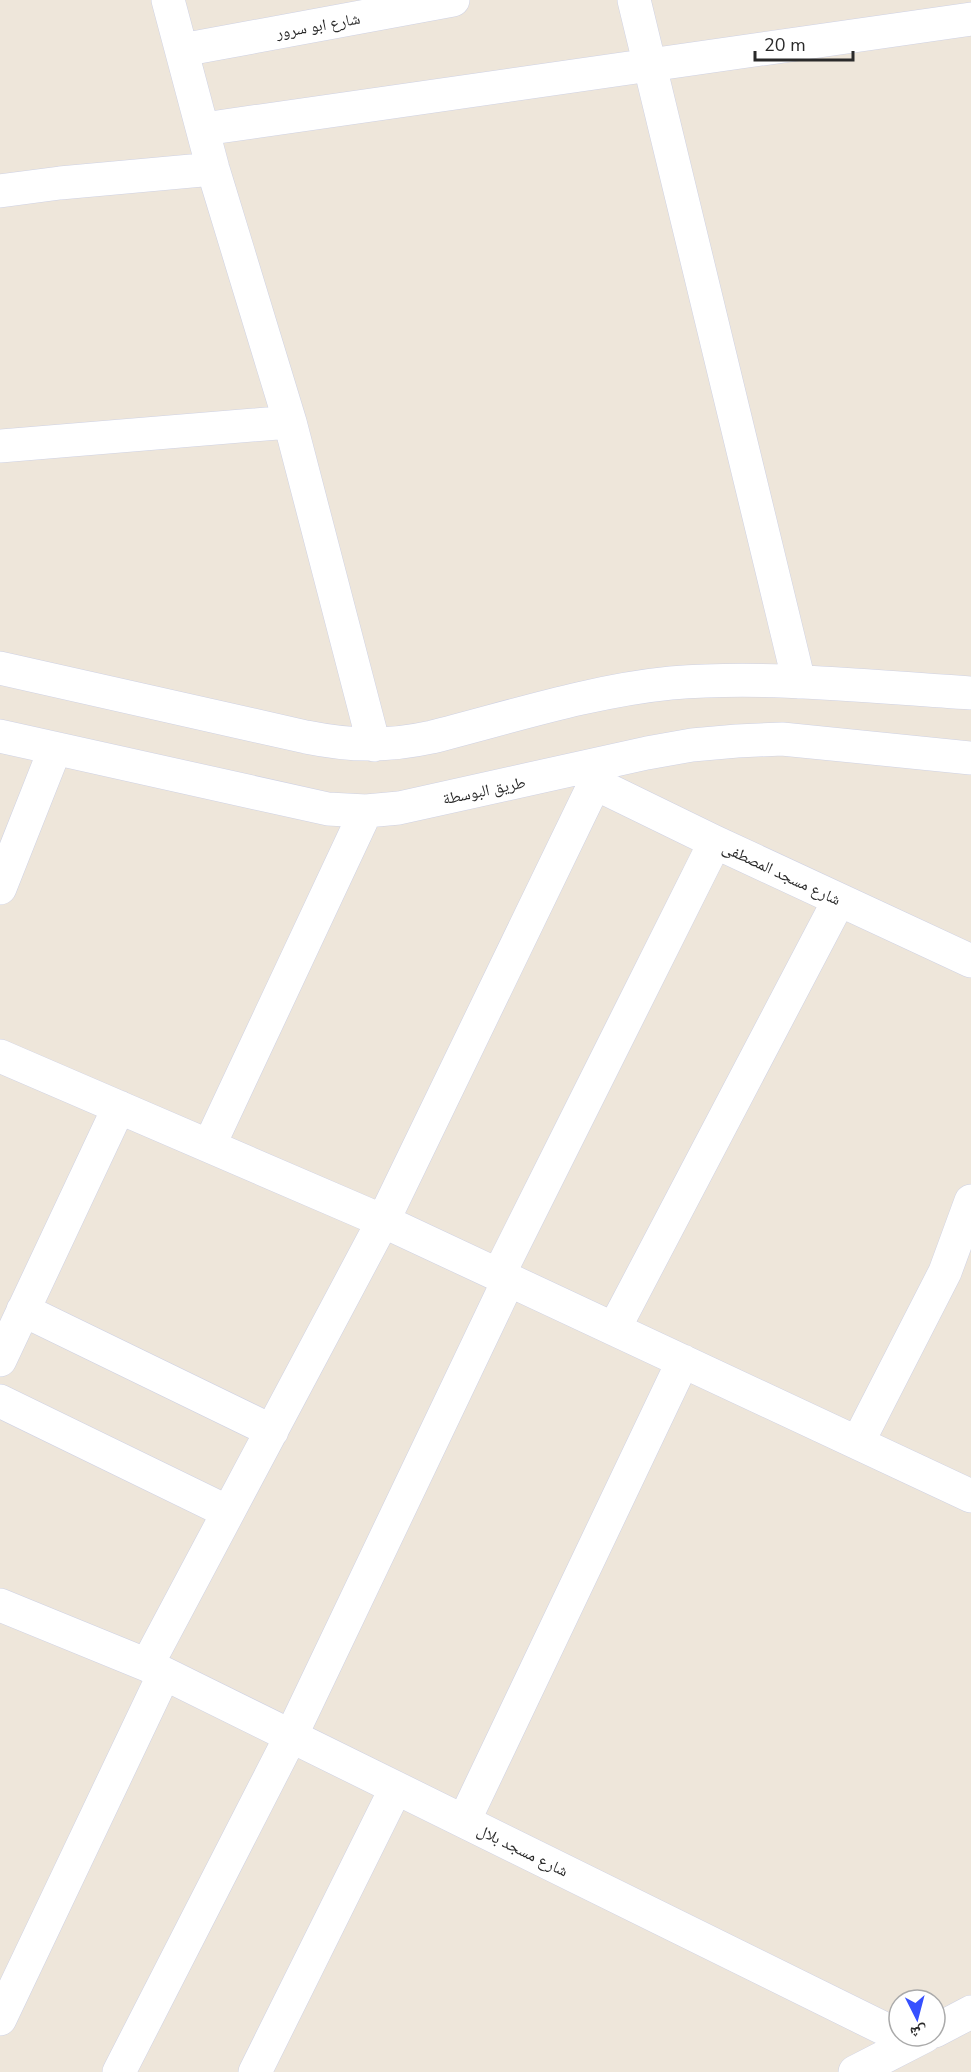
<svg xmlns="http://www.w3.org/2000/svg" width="971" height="2072" font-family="'Nunito Sans','Noto Naskh Arabic',sans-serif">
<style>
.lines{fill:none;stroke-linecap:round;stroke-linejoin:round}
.minor-casing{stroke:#cfd2e4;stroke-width:34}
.minor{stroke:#fff;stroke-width:33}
.labels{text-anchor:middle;stroke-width:4.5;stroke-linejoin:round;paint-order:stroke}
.street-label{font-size:16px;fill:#2a2a2a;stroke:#fff}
</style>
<rect width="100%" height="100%" fill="#eee6da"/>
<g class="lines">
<defs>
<path id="minor" d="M168 0 213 169 290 422 374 745
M634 0 799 682
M182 50 453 0
M204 129 971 19
M0 191 60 183 213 169
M0 446 290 422
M0 668 306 737C351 746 386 747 432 737 511 717 590 691 671 683 771 675 872 687 971 693
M0 736 328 809 366 811 399 808 647 753 692 745 737 741 782 739 971 758
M594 783 715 842 971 961
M0 888 55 749
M0 1056 383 1221 971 1496
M209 1146 366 811
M499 1274 715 842
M23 1310 272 1431
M614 1329 839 900
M0 1360 119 1107
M0 1401 228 1512
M858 1442 945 1272 971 1201
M0 1605 147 1665 899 2036
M147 1665 383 1221 604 764
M464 1821 683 1361
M0 2019 164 1674
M935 2031 971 2012
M119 2072 291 1736 509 1279
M255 2072 396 1788
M855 2072 925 2036"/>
</defs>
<!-- minor casing -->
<use href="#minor" class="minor-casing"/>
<!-- minor -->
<use href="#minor" class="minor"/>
</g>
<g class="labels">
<!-- street labels -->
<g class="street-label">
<text transform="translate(318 25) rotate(-10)" y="6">شارع ابو سرور</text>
<text transform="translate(484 790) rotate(-12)" y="6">طريق البوسطة</text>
<text transform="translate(782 873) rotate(25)" y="6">شارع مسجد المصطفى</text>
<text transform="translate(523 1850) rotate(26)" y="6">شارع مسجد بلال</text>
</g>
</g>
<!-- north arrow -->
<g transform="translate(917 2018) rotate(174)"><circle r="28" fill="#ffffff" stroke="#aaaaaa" stroke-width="1.5"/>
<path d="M0-4.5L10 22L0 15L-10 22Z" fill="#3650ff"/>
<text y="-9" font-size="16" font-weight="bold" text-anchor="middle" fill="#2a2a2a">ش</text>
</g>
<!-- scale -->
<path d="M755 51v9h98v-9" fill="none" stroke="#2a2a2a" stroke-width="3"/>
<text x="764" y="51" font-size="18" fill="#2a2a2a" stroke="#ffffff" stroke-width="4.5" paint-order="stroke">20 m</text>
</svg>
